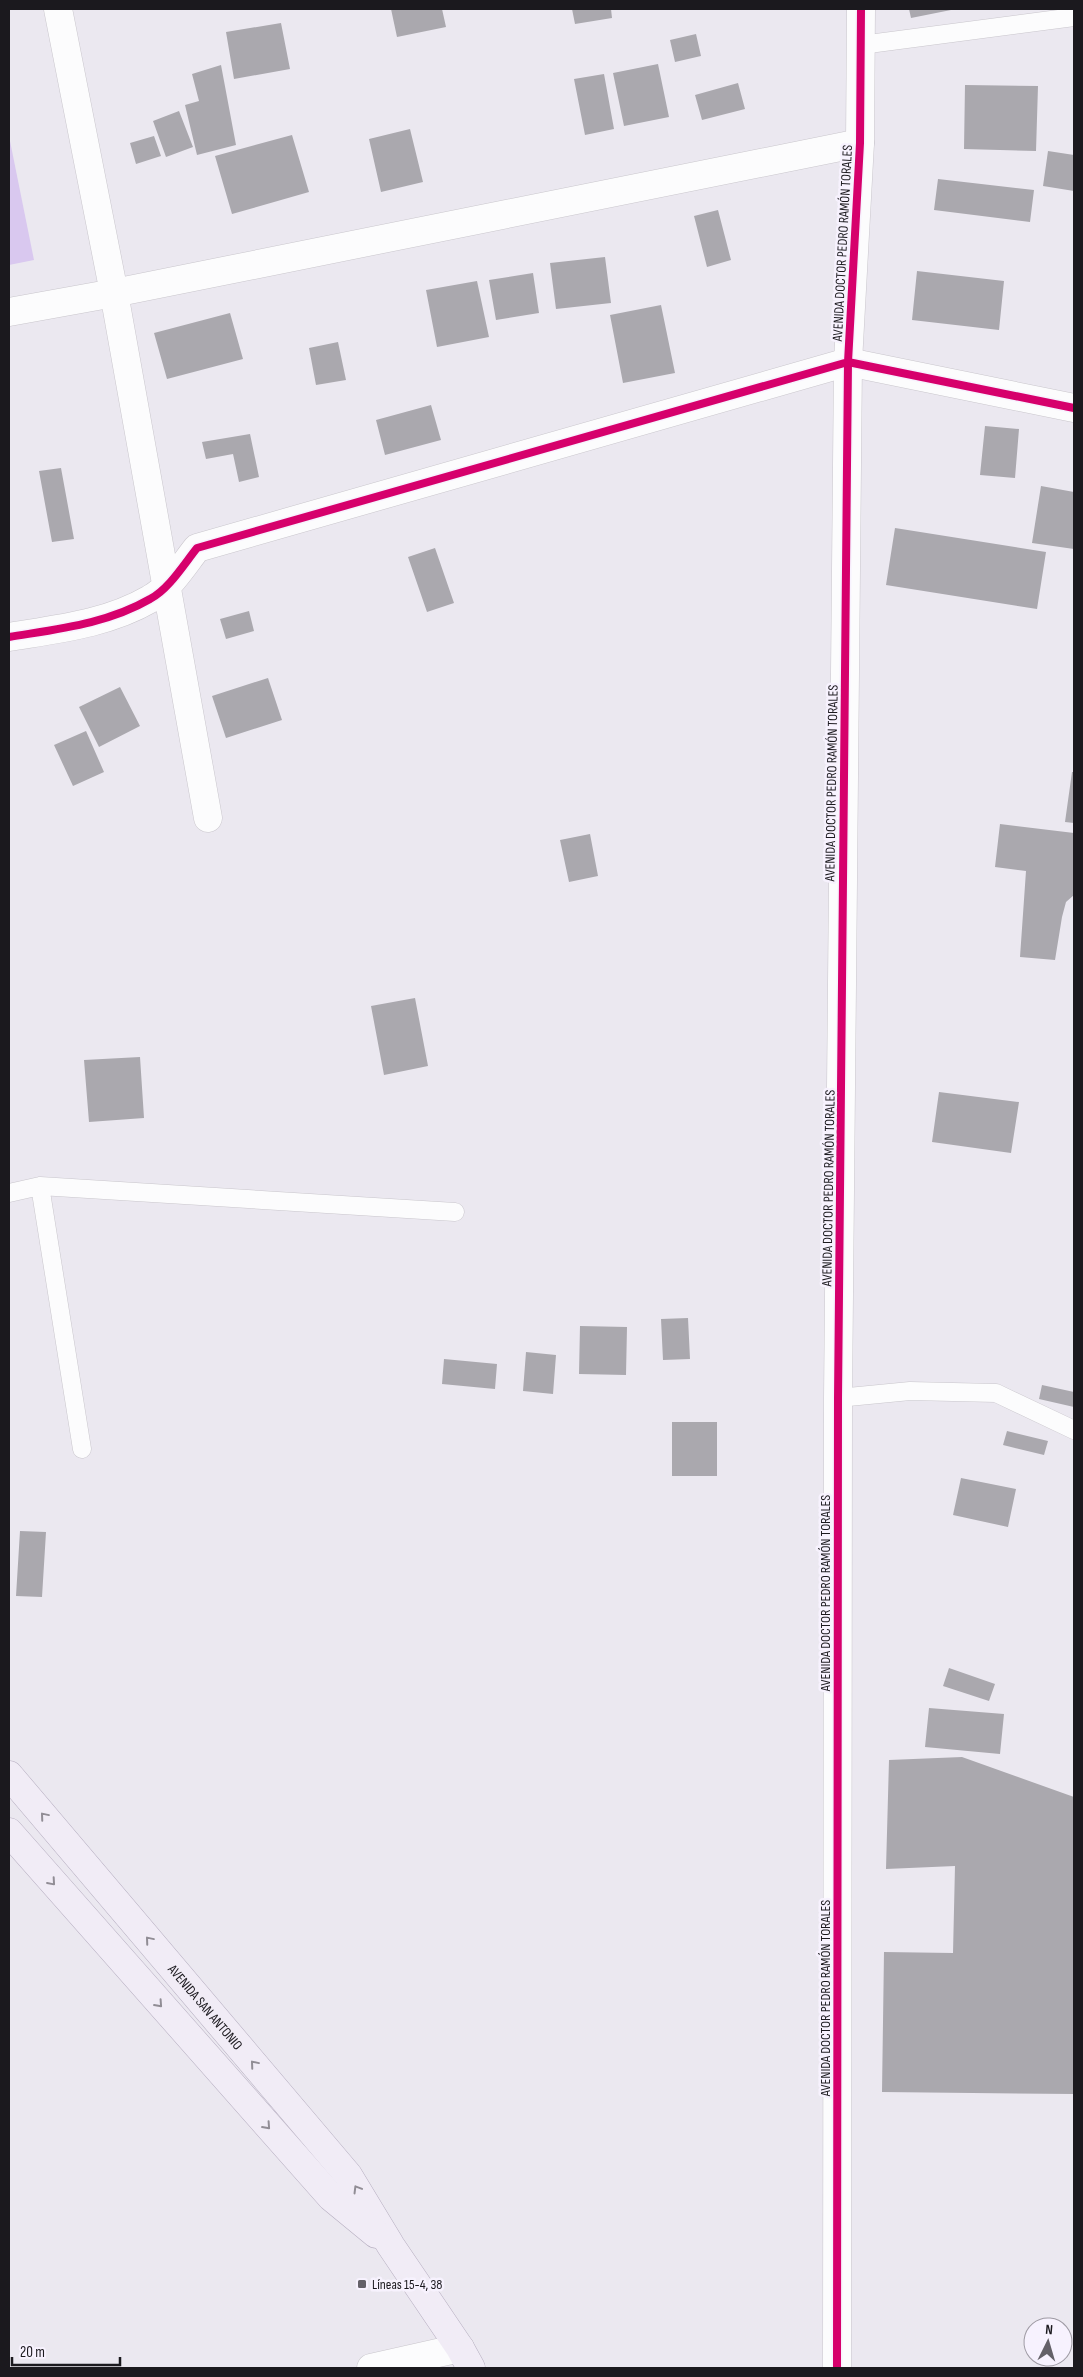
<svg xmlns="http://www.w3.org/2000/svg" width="1083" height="2377" font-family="'Sofia Sans Condensed',sans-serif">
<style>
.green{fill:#d9c8ef}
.building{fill:#aaa8ae}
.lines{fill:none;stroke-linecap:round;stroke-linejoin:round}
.service-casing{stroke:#c9c6cc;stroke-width:19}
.minor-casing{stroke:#c9c6cc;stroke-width:29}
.tertiary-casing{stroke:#c9c6cc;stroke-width:29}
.primary-casing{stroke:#b6aec0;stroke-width:29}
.service{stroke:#fcfcfd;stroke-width:18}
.minor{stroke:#fcfcfd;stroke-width:28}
.tertiary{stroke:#fcfcfd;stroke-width:28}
.primary{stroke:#f1ecf6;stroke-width:28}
.cycleway-casing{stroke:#f7f2fe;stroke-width:11}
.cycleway{stroke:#d6006c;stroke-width:8}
.oneway{stroke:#918d95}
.poi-dot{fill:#646168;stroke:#f7f2fe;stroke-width:2}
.labels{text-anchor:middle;stroke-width:5;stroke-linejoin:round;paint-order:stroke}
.street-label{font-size:14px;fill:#1b191e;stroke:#f7f2fe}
.poi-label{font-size:14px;fill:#1b191e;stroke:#f7f2fe;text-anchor:start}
</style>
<rect width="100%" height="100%" fill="#ebe8f0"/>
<!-- green -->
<path class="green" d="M9 136 34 260 9 265Z"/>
<!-- building -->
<path class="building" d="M391 9H442L446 27 397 37Z
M572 9H611L612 18 575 24Z
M909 9H951V10L911 18Z
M281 23 290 69 234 79 226 32Z
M696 34 701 56 675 62 670 40Z
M658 64 669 117 624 126 613 73Z
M221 65 236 145 197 155 185 105 199 101 192 74Z
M604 74 614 129 585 135 574 79Z
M738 83 745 109 702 120 695 95Z
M965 85 1038 86 1036 151 964 149Z
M179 111 193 147 166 157 153 121Z
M410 129 423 182 381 192 369 139Z
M292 135 309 192 232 214 215 156Z
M154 136 161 156 136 164 130 143Z
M1048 151 1074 155V191L1043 186Z
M938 179 1034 190 1030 222 934 210Z
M718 210 731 260 707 267 694 216Z
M605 257 611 303 556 309 550 263Z
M917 271 1004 281 999 330 912 320Z
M533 273 539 313 496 320 489 280Z
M477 281 489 337 437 347 426 290Z
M661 305 675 373 623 383 610 315Z
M230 313 243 359 167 379 154 333Z
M338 342 346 380 316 385 309 348Z
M431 405 441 440 385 455 376 420Z
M985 426 1019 429 1015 478 980 475Z
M250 434 259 477 239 482 233 454 206 459 202 442Z
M61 468 74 539 52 542 39 471Z
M1041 486 1074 492V549L1032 543Z
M895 528 1046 552 1037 609 886 585Z
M435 548 454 603 427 612 408 557Z
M249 611 254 631 226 639 220 619Z
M268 678 282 720 226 738 212 696Z
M120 687 140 726 99 747 79 707Z
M86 731 104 772 73 786 54 745Z
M1072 772H1074V823L1065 822Z
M1000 824 1074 833V895L1066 902 1062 917 1055 960 1020 957 1026 871 995 867Z
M590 834 598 876 569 882 560 840Z
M415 998 428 1066 384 1075 371 1006Z
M140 1057 144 1118 89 1122 84 1060Z
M939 1092 1019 1102 1011 1153 932 1142Z
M688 1318 690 1359 663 1360 661 1319Z
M580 1326 627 1327 626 1375 579 1374Z
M526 1352 556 1355 553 1394 523 1391Z
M444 1359 497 1364 495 1389 442 1384Z
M1042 1385 1074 1392V1407L1039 1399Z
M672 1422H717V1476H672Z
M1007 1431 1048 1441 1044 1455 1003 1445Z
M961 1478 1016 1489 1008 1527 953 1515Z
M20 1531 46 1532 42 1597 16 1596Z
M949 1668 995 1684 989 1701 943 1686Z
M929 1708 1004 1714 1000 1754 925 1747Z
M962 1757 1074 1797V2094L882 2092 884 1952 953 1953 955 1866 886 1869 889 1760Z"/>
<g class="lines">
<defs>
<path id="service" d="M861 45 1074 17
M40 1186 82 1449
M9 1193 40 1186 455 1212
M838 1398 910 1391 996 1393 1074 1430"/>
<path id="minor" d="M58 9 114 293 208 818
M9 312 114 293 860 143
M9 637C57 629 107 624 150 599 169 589 184 564 197 548L848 362 1074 408"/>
<path id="tertiary" d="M371 2368 460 2348
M837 2368 838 1398 848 362 860 143 861 9"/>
<g id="primary">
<path id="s1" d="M9 1775 348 2175 391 2246 460 2348 471 2368"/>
<path d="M9 1832 331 2197 376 2234"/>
</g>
</defs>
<!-- service casing -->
<use href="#service" class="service-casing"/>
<!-- minor casing -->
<use href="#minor" class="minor-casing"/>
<!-- tertiary casing -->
<use href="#tertiary" class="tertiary-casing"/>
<!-- primary casing -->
<use href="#primary" class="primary-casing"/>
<!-- service -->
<use href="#service" class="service"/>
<!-- minor -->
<use href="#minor" class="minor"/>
<!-- tertiary -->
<use href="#tertiary" class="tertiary"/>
<!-- primary -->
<use href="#primary" class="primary"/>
<defs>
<path id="cycleway" d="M9 637C57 629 107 624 150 599 169 589 184 564 197 548L848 362 1074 408
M837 2368 838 1398 848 362 860 143 861 9"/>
</defs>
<!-- cycleway casing -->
<use href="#cycleway" class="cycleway-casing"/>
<!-- cycleway -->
<use href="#cycleway" class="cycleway"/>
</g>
<!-- one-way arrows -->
<defs><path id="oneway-chevron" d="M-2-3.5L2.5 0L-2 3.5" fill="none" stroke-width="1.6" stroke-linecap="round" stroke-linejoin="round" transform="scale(1.25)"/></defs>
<g class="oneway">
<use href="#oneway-chevron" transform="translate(44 1816) rotate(-130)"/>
<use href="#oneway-chevron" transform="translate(52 1882) rotate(49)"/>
<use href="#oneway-chevron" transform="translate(149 1940) rotate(-130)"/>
<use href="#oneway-chevron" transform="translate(159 2004) rotate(48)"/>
<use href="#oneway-chevron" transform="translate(254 2064) rotate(-130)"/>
<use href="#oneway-chevron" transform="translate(267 2126) rotate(48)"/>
<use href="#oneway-chevron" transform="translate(357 2189) rotate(-121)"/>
</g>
<!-- markers -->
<rect class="poi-dot" x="357" y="2279" width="10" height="10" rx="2.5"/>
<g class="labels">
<!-- street labels -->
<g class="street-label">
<text transform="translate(842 243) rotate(-87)" y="5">AVENIDA DOCTOR PEDRO RAMÓN TORALES</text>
<text transform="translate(831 783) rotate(-89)" y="5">AVENIDA DOCTOR PEDRO RAMÓN TORALES</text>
<text transform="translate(828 1188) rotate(-89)" y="5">AVENIDA DOCTOR PEDRO RAMÓN TORALES</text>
<text transform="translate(825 1593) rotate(-90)" y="5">AVENIDA DOCTOR PEDRO RAMÓN TORALES</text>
<text transform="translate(825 1998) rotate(-90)" y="5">AVENIDA DOCTOR PEDRO RAMÓN TORALES</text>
<text dy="5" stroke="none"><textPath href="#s1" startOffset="304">AVENIDA SAN ANTONIO</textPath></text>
</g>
<!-- poi labels -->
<g class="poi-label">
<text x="372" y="2289">Líneas 15-4, 38</text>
</g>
</g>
<!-- border -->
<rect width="1083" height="2377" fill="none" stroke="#1b191e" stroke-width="20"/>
<!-- north arrow -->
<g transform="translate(1048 2342) rotate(5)"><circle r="24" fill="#f7f2fe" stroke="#9f9ba4"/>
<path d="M0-4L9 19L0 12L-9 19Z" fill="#646168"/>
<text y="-8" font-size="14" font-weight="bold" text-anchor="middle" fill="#1b191e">N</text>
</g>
<!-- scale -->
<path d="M12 2357v8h108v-8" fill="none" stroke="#1b191e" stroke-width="2.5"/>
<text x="20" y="2357" font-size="15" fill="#1b191e" stroke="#f7f2fe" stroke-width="4" paint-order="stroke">20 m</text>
</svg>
